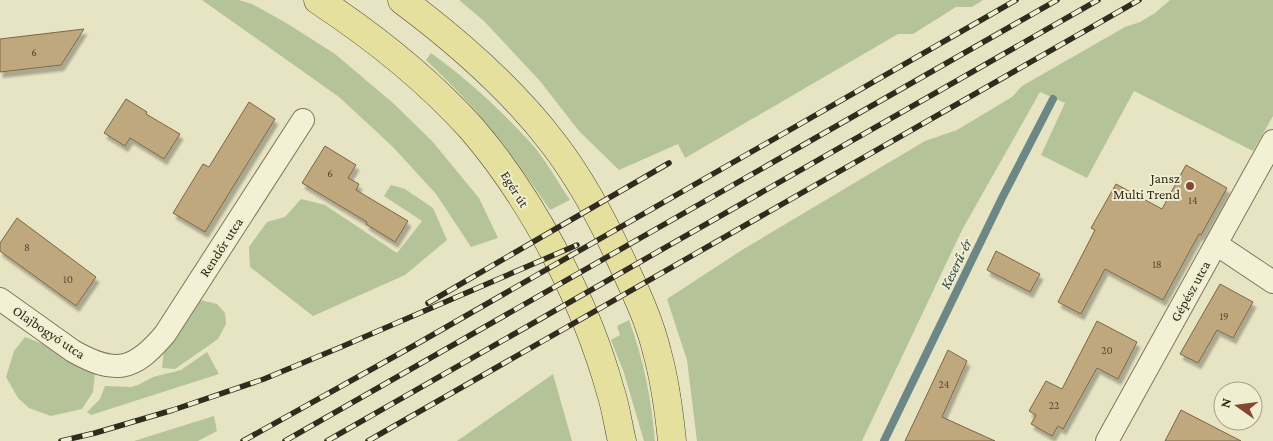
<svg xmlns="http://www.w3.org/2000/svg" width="1273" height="441" font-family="'Crimson Pro',serif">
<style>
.green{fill:#b5c399}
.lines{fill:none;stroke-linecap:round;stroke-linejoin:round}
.stream{stroke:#6d8786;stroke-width:8}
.building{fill:#c0a87e;stroke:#7b6645;filter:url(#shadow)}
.minor-casing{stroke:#7f765c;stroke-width:24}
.primary-casing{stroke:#4d4430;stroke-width:29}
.minor{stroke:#f3f1d5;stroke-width:22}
.primary{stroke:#e6e09f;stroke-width:28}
.rail-casing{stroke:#312b1e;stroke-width:5.5}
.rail{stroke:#f0eed1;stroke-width:4;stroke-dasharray:11;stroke-linecap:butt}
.poi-dot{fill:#864634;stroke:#f0eed1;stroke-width:2}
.labels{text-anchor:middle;stroke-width:4;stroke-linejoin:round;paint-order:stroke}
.number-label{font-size:11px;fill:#554a36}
.poi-label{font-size:14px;fill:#312b1e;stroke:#f0eed1;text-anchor:end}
.street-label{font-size:14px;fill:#312b1e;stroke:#f0eed1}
.water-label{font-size:15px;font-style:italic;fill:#2f4a4f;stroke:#f0eed1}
</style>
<defs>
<filter id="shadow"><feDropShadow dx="3" dy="5.5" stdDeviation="1" flood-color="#0004"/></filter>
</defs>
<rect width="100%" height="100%" fill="#e7e4c3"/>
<!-- green -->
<path class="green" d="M202 0H239L252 4 288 24 335 54 393 103 432 141 479 198 498 238 471 247 436 194 393 147 339 97Z
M459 0H983L972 7H956L913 34H898L685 158 678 144 619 170 579 131 540 81 484 21Z
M1170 0H1273V116L1253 151 1134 91 1087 178 1041 155 1065 103 1040 92 962 230 862 441H697L687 360 667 299 742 250 856 182 925 141 957 130 1012 97 1022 86 1125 27 1140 22 1155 13Z
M431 53C467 79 501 110 531 143 546 160 557 181 570 200L550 210C523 171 495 130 461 95 450 83 438 72 426 60Z
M391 185 405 189 433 208 447 240 405 275 313 316 250 267 249 247 267 222 285 217 301 199 325 205 397 253 422 221 384 196Z
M200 300 217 304 225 313 226 324 218 339 175 369 162 368 164 350Z
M629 320C644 361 651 397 655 441H644L624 373 611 340 620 335 617 326Z
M25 337 43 344 95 373 93 392 82 409 51 416 29 408 18 398 6 377 14 351Z
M207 352 219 374 91 415 87 412 100 399 105 386 131 387 138 385 153 377 181 370Z
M553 374 572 441H457Z
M214 416 217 431 198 441H134Z"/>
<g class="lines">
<!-- stream -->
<path class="stream" d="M884 441 1002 198 1053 99"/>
</g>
<!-- building -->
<path class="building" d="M84 29 61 65 0 72V39Z
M126 99 147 112 146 114 180 134 164 159 130 138 125 146 104 133Z
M249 102 275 119 205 232 173 213 203 164 209 167Z
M325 146 356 165 348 178 359 184 356 190 408 221 395 242 366 224 367 222 302 183Z
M1186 165 1227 188 1201 235 1199 234 1163 300 1105 269 1081 314 1058 302 1095 230 1091 228 1116 184 1162 209Z
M17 218 96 277 76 306 0 251V243Z
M996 251 1040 274 1030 292 987 270Z
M1220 284 1253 302 1233 338 1217 330 1198 363 1180 354Z
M1097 321 1137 342 1118 379 1097 368 1063 429 1058 426 1052 436 1031 424 1036 415 1029 411 1046 381 1062 389Z
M948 350 967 361 942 417 995 441H905Z
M1181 410 1241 441H1165Z"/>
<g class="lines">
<defs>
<path id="minor" d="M1216 244 1273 282
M0 299 73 351C115 375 134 371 165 334L303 120
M1107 441 1273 141"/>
<path id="primary" d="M318 0C374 37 427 79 472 129 533 200 586 302 611 393 616 408 618 425 622 441
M402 0C457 41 511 88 553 143 583 182 606 226 626 271 638 297 650 323 657 352 665 381 669 411 672 441"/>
</defs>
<!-- minor casing -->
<use href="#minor" class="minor-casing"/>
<!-- primary casing -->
<use href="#primary" class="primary-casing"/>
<!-- minor -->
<use href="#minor" class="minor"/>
<!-- primary -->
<use href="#primary" class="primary"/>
<defs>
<path id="rail" d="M428 303 669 163
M61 441 95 433 173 410 264 379 341 347 577 245
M243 441 415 345 1016 0
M285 441 1057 0
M327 441 1098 0
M368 441 1139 0"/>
</defs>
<!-- rail casing -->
<use href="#rail" class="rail-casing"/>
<!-- rail -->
<use href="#rail" class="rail"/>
</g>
<!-- markers -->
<circle class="poi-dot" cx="1190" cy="186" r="5"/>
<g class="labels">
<!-- number labels -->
<g class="number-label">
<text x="34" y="56">6</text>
<text x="330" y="177">6</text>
<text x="1193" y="204">14</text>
<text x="27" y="251">8</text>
<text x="1157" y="268">18</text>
<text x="68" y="283">10</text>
<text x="1224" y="320">19</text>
<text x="1107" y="354">20</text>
<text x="944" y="388">24</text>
<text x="1054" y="409">22</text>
</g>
<!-- poi labels -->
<g class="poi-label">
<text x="1180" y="183">Jansz<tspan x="1180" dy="16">Multi Trend</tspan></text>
</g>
<!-- street labels -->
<g class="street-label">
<text transform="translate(515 189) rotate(58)" y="5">Egér út</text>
<text transform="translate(221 247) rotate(-57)" y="5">Rendőr utca</text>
<text transform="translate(1190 291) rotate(-61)" y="5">Gépész utca</text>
<text transform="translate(49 332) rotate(34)" y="5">Olajbogyó utca</text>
</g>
<!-- water labels -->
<g class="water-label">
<text transform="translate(956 264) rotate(-64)" y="5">Keserű-ér</text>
</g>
</g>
<!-- north arrow -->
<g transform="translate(1238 406) rotate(284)"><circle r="24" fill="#f0eed1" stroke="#a4a089"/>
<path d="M0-4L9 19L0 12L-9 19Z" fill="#864634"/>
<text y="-8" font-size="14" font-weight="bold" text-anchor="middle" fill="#312b1e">N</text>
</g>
</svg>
